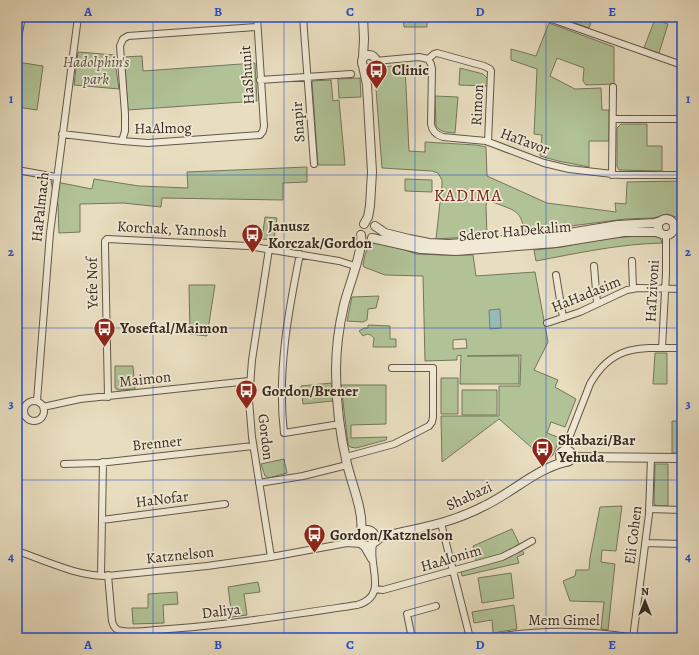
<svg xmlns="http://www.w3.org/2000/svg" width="699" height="655" font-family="Alegreya,serif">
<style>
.green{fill:#b0c296;stroke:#74765c;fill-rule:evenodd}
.water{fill:#97bbb5;stroke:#71817a}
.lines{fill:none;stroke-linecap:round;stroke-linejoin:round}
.minor-casing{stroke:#635748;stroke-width:8}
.tertiary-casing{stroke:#635748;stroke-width:10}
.minor{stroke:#f0e9d5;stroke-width:6}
.tertiary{stroke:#f0e9d5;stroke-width:8}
.grid{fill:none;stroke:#1d4ed8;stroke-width:1;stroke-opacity:0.55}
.labels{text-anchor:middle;stroke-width:3.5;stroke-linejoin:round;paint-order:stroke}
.park-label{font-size:15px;font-style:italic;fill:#55503e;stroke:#f0e9d5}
.poi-label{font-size:15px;font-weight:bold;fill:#372a21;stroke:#f0e9d5;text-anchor:start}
.street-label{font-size:15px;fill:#372a21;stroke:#f0e9d5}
.quarter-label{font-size:17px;letter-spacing:1px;fill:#7a1f14;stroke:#f0e9d5}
.neatline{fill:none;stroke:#1d4ed8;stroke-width:1.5}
.grid-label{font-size:13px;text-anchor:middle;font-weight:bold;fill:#1d4ed8}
</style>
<rect width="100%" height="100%" fill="#e8ddbf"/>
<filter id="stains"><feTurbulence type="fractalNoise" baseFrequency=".005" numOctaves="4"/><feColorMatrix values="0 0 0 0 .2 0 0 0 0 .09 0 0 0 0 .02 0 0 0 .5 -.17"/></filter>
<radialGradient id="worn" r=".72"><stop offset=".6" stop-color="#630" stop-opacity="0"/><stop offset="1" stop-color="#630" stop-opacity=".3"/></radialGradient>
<!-- green -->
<path class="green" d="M403 17H427V27H404Z
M558 17H593L589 28Z
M649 17H661L660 21 668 24 659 53 644 48 655 19Z
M549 23 614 47V84L586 85 583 81 584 68 557 58 550 76 575 89 601 88 602 110H609V141H589V167L558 161 540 156 542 135 534 134 537 69 511 60V49L536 56Z
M78 52 114 55 119 89 74 85Z
M142 56 143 71 255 63 257 101 128 110 124 57Z
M17 62 43 66 37 110 17 107Z
M405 66 409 151 425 152V142L476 145 486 147 487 176 547 203 616 212 615 203 626 204 627 182 682 181V219L667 214 654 218 625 219 524 232C522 207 509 210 491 201L487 194 486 207 487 236 436 239 442 185V180L438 173 432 171 382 168 375 76C379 63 394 67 405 66Z
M460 68 483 74 488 79V86L459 85Z
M360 78 361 97 339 98 338 79Z
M331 80 333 101 339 100 345 165H318L312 81Z
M435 96 458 97 455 133C448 132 441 133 436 126Z
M621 124H647V146H662V171L619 170 617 166V128Z
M307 167V182L283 183V200L162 198 161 207 123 203 80 204V232L59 233 58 204 54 196 51 181 92 189 94 179 139 186 188 188 187 172Z
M405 179 432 180V192L405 191Z
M265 217 277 218 274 240 262 239Z
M654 235 660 237 662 243C620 244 578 253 536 261L534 250 562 247 598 239Z
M377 241 417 254 441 255H473L476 276 535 272 548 342 534 370 558 380 555 387 576 399 565 427 551 422 547 433 560 438 553 455 544 462 531 447 499 419 442 462 441 416H499V386H520L521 355 467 356H519V384H460L461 355 457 356V360L425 361 423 276 385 275 364 267 363 265C365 255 366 244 377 241ZM466 339 467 348 453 349V340Z
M189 285H215L207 336 190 334Z
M379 296 376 308 368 309 367 320 363 322 347 321 352 297Z
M368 325 390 326V339H396V347H373L374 338C370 334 368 333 363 336L359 331 364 328H368Z
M655 353H667V384H653Z
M115 366H133L135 389 118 390 115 388Z
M441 378H458V414H441Z
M332 383 333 401 303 404 301 386Z
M341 385H386V424L351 425V438L387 437 386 440 356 448 350 447 348 444Z
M462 390H497V415H462Z
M672 421H682L681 453H672Z
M284 459 287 473 269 478 265 476 261 464Z
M655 464H668V506H657L654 504Z
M622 506 616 551 602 550 601 562 615 564 608 630 601 629 604 602 570 601 563 581 575 576 576 570H589L590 558 600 507Z
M512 529 524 554 517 557 519 563 462 576 461 571 477 565 473 546Z
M511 573 514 598 482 603 478 578Z
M258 582 260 592 244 594 247 615 232 617 228 587Z
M177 592 178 604 163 605 164 623 133 624 132 608H148V594Z
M514 605 517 629 493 633 492 620 474 623 472 612Z"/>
<!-- water -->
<path class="water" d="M500 309 501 328 490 329 489 310Z"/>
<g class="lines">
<defs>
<path id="minor" d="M303 17 314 164
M546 17 682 65
M17 43 22 17
M428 59 431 64 432 69 431 124C432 131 436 135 443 137L486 141 544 163 569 169 621 175H682
M428 59 434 54 437 53 484 66 490 69 491 71 488 142
M375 61 419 57 428 59
M260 80 351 74
M613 119H682
M62 134 122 141 148 143 260 135 263 131 264 126 257 17
M122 141 125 131V114L120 46 123 39 128 36 257 27
M17 170 56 177
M612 175 613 87
M269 249 252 360 249 400 252 437 271 557
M300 254C288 313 277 373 284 433L340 424
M632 261 633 289
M594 266 597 303
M556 275 563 318
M547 323 580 312 627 290 638 288 682 289
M662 348 666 273V235
M108 397 105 245V241L107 239 248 246 339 261 355 266
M24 411a10 10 0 1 1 20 0a10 10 0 1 1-20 0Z
M37 401 50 233 78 17
M43 407 80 399 249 381
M566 450 567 443 590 384C613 343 641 348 682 348
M346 457 394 444 429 426 432 422 433 417V368H392
M64 464 99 463 253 446
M259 483 303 476 347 465
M649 509 682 510
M102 520 225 504
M441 523 470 638
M349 543 359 535
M645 543 682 544
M363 545 371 559
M17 551C47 561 76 576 107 576L207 566 271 557 347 543 361 544
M108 575 112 621C113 625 114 628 118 630 127 633 146 631 155 630 222 626 290 615 357 605 389 596 368 567 373 544
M101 576 103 462
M375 589 383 590 502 557 516 550 532 541
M412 638 407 614 436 606
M492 638C540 629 587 630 635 638
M633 638 649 514 651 458"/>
<path id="tertiary" d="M363 17 364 39 363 57
M362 62a7 7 0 1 1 14 0a7 7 0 1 1-14 0Z
M363 66 367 85 372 172 370 206 368 217 364 224
M658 227a8 8 0 1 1 16 0a8 8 0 1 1-16 0Z
M375 226 385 233 409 239 429 243 449 244 545 237 618 225 654 223 661 221
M372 238 421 249 456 251 556 243 624 232H656L662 234
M560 456a6 6 0 1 1 12 0a6 6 0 1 1-12 0Z
M572 457 682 458
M359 538a8 8 0 1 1 16 0a8 8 0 1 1-16 0Z
M361 532C364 512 352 485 347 464 340 434 336 402 336 371 336 349 339 326 344 305 348 288 364 249 361 235
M375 542 381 537C418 528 450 524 484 506 510 494 538 468 565 462"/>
</defs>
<!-- minor casing -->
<use href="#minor" class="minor-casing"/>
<!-- tertiary casing -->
<use href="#tertiary" class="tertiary-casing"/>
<!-- minor -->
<use href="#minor" class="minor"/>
<!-- tertiary -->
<use href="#tertiary" class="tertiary"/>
</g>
<!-- grid -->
<path class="grid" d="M153 17V638M284 17V638M415 17V638M546 17V638M17 175H682M17 328H682M17 480H682"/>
<!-- icons -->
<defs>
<symbol id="bus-pin" viewBox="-11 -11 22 30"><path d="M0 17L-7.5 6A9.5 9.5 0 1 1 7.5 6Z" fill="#8f2418" stroke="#f0e9d5"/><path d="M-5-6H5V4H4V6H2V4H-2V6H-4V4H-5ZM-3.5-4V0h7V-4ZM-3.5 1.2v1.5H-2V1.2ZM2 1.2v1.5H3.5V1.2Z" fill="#fff"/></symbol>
</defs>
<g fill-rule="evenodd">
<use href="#bus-pin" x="364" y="58" width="25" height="34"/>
<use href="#bus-pin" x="240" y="222" width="25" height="34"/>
<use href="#bus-pin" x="92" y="316" width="25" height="34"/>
<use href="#bus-pin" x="234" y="378" width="25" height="34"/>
<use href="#bus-pin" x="530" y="436" width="25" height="34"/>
<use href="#bus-pin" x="302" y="522" width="25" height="34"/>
</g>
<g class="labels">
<!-- park labels -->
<g class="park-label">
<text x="96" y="67">Hadolphin's<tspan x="96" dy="17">park</tspan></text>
</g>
<!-- poi labels -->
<g class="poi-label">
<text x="392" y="75">Clinic</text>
<text x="268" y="231">Janusz<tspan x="268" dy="17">Korczak/Gordon</tspan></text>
<text x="120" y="333">Yoseftal/Maimon</text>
<text x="262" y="396">Gordon/Brener</text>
<text x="558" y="445">Shabazi/Bar<tspan x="558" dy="17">Yehuda</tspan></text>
<text x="330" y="540">Gordon/Katznelson</text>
</g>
<!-- street labels -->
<g class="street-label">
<text transform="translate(247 75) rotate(-94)" y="5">HaShunit</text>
<text transform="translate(477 105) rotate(-87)" y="5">Rimon</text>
<text transform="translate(298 122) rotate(-94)" y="5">Snapir</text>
<text transform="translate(163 128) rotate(-1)" y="5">HaAlmog</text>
<text transform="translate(525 141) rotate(20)" y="5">HaTavor</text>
<text transform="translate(40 207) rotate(-84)" y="5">HaPalmach</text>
<text transform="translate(172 229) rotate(3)" y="5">Korchak, Yannosh</text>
<text transform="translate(515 231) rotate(-5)" y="5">Sderot HaDekalim</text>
<text transform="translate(92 283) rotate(-91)" y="5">Yefe Nof</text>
<text transform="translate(652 291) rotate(-87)" y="5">HaTzivoni</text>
<text transform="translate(586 294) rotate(-22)" y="5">HaHadasim</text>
<text transform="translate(145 379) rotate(-6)" y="5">Maimon</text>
<text transform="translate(266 437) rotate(83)" y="5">Gordon</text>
<text transform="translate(157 443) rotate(-6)" y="5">Brenner</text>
<text transform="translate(469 496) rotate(-25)" y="5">Shabazi</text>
<text transform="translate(162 499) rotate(-7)" y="5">HaNofar</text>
<text transform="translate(633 535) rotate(-83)" y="5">Eli Cohen</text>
<text transform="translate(180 555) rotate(-6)" y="5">Katznelson</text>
<text transform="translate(451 558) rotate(-16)" y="5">HaAlonim</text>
<text transform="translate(221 611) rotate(-7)" y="5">Daliya</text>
<text x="564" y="625">Mem Gimel</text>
</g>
<!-- quarter labels -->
<g class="quarter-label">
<text x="468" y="201">KADIMA</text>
</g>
</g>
<!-- margin -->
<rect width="699" height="655" fill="none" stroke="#e8ddbf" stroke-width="44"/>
<!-- north arrow -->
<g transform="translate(645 601)" stroke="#f0e9d5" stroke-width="3" paint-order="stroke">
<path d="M0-3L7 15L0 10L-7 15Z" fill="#372a21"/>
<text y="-6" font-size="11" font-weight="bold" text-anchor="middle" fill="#372a21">N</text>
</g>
<rect x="22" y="22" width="655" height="611" class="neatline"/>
<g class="grid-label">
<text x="88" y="16">A</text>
<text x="218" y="16">B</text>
<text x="350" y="16">C</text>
<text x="480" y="16">D</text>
<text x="612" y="16">E</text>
<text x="11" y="103">1</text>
<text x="688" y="103">1</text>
<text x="11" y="256">2</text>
<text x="688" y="256">2</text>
<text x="11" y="408">3</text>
<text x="688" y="408">3</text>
<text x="11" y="561">4</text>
<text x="688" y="561">4</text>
<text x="88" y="649">A</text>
<text x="218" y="649">B</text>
<text x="350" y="649">C</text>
<text x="480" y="649">D</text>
<text x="612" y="649">E</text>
</g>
<rect width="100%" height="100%" filter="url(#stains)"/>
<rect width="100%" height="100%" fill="url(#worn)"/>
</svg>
